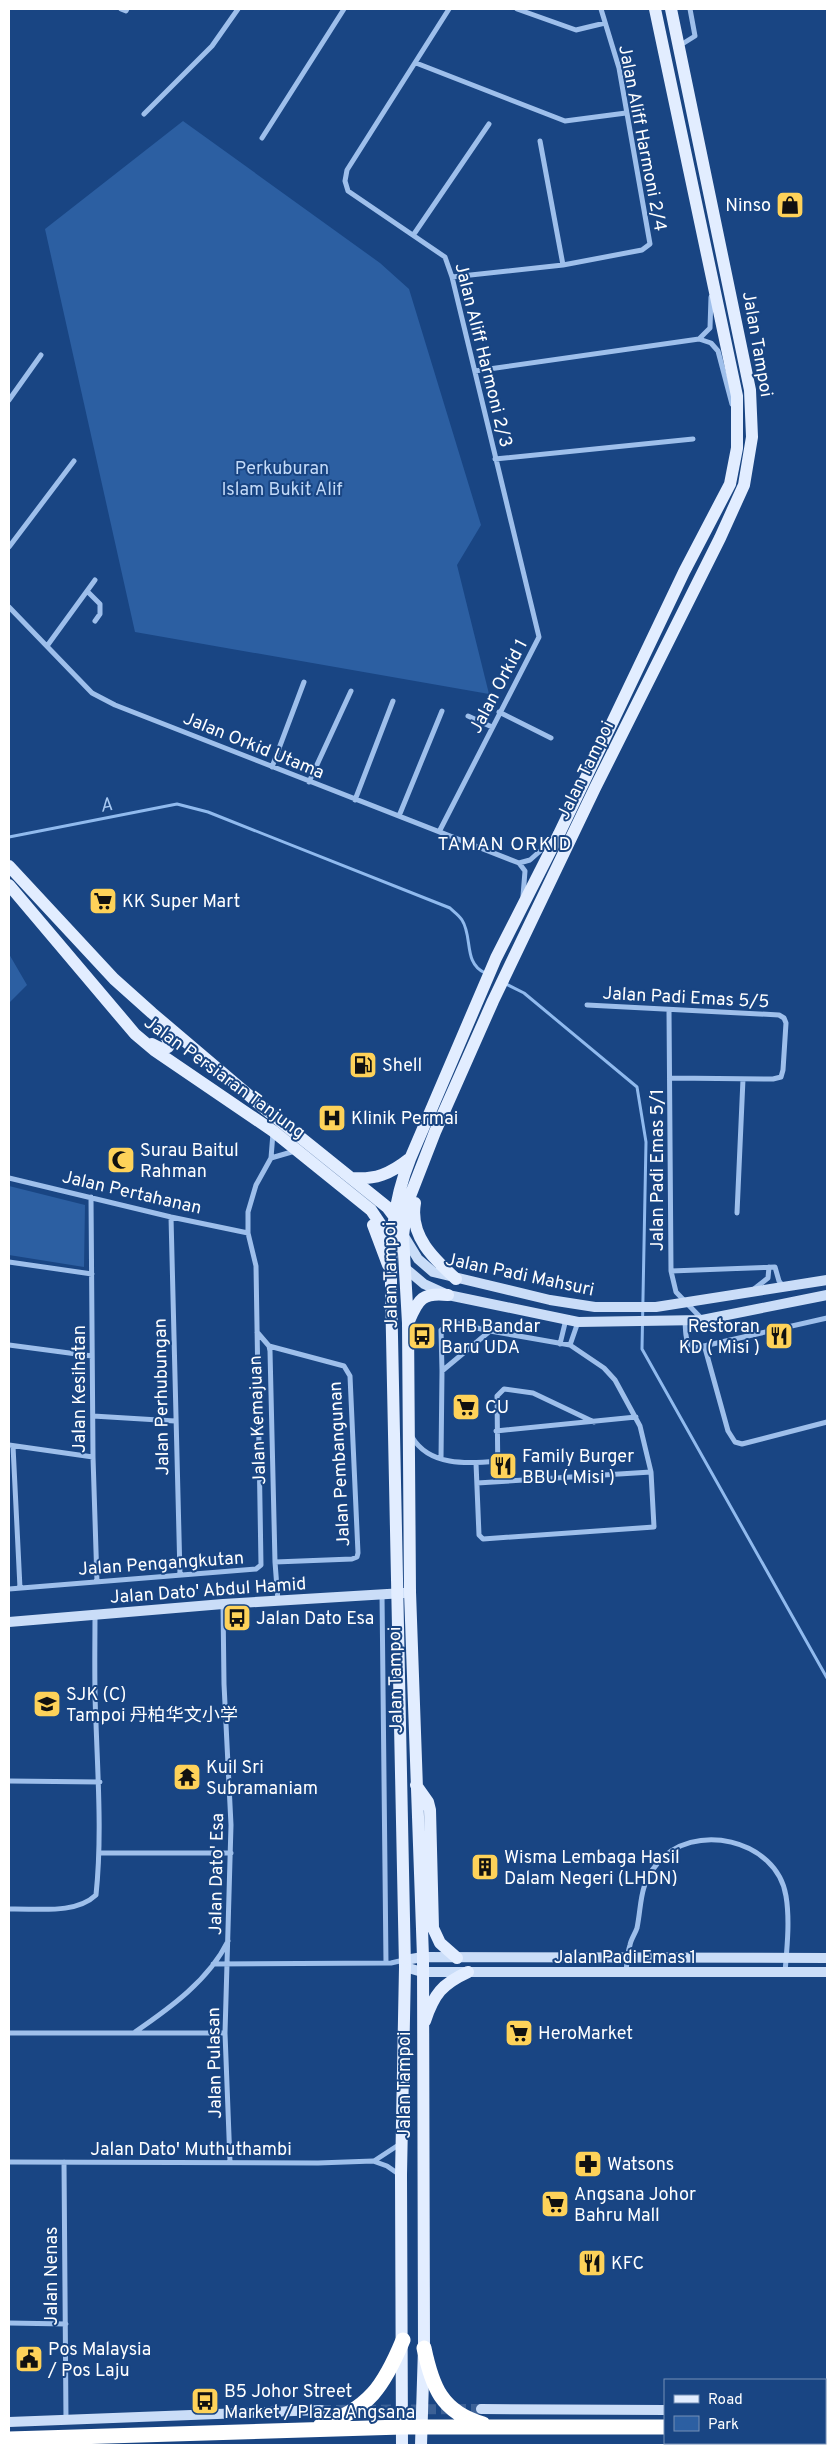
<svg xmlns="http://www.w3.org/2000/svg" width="836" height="2454" font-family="Overpass,'Noto Sans SC',sans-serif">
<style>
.green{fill:#2c5fa2}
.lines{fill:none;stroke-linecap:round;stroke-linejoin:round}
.stream{stroke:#90baee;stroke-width:3}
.secondary-tunnel{stroke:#3c6196;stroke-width:10;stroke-dasharray:10 5;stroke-linecap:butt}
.street{stroke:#9ebfeb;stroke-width:5}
.secondary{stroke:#caddf8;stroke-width:10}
.primary{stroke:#e2edff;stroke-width:12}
.highway{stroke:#fff;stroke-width:15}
.labels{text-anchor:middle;stroke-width:4;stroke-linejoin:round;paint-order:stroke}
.street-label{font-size:18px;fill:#fff;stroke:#194583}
.poi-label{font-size:18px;fill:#fff;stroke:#194583;text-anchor:start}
.park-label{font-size:18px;fill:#c3daf8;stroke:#194583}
.water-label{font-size:19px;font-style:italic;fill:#a9caf3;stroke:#194583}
.neighbourhood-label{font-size:19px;letter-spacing:1px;fill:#fff;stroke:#194583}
</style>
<rect width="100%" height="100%" fill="#194583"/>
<!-- green -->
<path class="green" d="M183 121 380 263 409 289 481 525 457 565 489 694 135 632 45 229Z
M9 954 27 985 9 1003Z
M9 1186 85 1205 84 1267 9 1255Z"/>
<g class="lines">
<!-- stream -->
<path class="stream" d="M9 837 177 804 208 812 450 908C454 912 459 915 462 920 473 937 463 963 485 973
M504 983 524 993 637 1087 646 1142 642 1349 827 1678"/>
<!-- secondary-tunnel -->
<path class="secondary-tunnel" d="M321 2410 481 2409"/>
<!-- street -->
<path class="street" d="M121 9 126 11 127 9
M517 9 576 30 605 23
M679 46 695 36 690 9
M416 63 565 121 626 113
M144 114 212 46 238 9
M262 138 344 9
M540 141 563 265
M414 234 489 124
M452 277 563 265 642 250 650 244 619 68 601 9
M699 339 710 328 711 297
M475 371 699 339 711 343 718 351 732 404
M9 400 41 355
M495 459 693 439
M9 547 74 461
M87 591 100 604V614L95 621
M9 607 92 693 115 705 519 863 525 871 523 896
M47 646 95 580
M499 712 551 738
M468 716 492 727
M272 767 304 682
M309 782 351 691
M355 800 393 701
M399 816 442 711
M440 830 539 637 452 277 445 257 348 191 345 181 347 170 449 9
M519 863 530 860 549 843
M587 1005 779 1015 784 1018 786 1023 783 1070 781 1077 773 1079 671 1078
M669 1010 671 1271 676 1292 701 1318
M271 1158 295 1151
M9 1178 171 1217 248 1233
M91 1197 93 1457 97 1582
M737 1213 743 1079
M171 1217 180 1575
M9 1262 92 1274
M671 1271 775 1267 779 1281 784 1287
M754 1289 768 1278 769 1267
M685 1321C686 1332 684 1343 695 1348L827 1318
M257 1332 269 1346 270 1351 275 1562 278 1601
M560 1344 566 1319
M9 1345 92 1356
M570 1345 578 1322
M269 1346 344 1366 350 1376 358 1553 357 1557 352 1559 275 1562
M705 1348 728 1431 735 1442 742 1444 827 1422
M442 1371 441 1330 450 1322 490 1331
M93 1416 175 1421
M496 1431 636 1417
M412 1437C429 1466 467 1464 497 1461
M9 1445 93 1457
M13 1446 20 1588
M441 1459 442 1371 490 1331 570 1345 604 1368 615 1380 640 1426 651 1472 654 1527 483 1539 479 1535 476 1463
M498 1482 497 1396 504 1389 533 1393 594 1422
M477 1483 651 1472
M9 1589 256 1569 261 1565 256 1266 248 1233V1212L256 1185 271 1158 273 1133
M382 1594 386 1963
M223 1604 224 1684 231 1825 225 2033 230 2162
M9 1781 100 1782
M100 1853H231
M9 1909C36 1908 75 1915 96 1895 102 1837 98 1781 96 1723 94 1687 95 1651 95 1615
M213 1964 391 1963 404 1960
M626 1972C627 1963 627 1954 630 1945 631 1939 635 1934 637 1928 642 1903 639 1885 657 1864 692 1820 777 1839 786 1896 790 1920 787 1948 785 1972
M135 2032C170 2008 209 1980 228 1941
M9 2033H225
M374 2161 400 2144
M9 2162 318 2163 373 2161 387 2166 400 2175
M64 2162 66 2420
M9 2323 66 2324"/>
<!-- secondary -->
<path class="secondary" d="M404 1236 418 1259 433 1272 550 1300 595 1307H656L827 1280
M405 1268 424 1284 448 1295 578 1322 702 1320 827 1295
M9 1622 223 1604 404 1593
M405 1960 423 1957 827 1958
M405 1967 422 1972H827
M481 2409 665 2410
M825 2418 827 2419
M9 2422 321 2410"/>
<!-- primary -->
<path class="primary" d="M9 866 114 979 152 1013 259 1104 387 1207 396 1219
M9 885 135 1034 154 1050 273 1131 371 1210 393 1243
M152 1044 162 1049 168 1047 170 1043 159 1026
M352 1178C375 1180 390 1174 409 1159
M415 1203C409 1236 434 1259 456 1279
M373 1225 388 1265
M409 1321C418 1299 423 1292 448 1295
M416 1785 428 1802 430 1810 433 1928 440 1943 457 1958
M425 2021C434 1994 442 1984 468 1972
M402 2445 401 2175 405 1967 391 1288C391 1240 392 1204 410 1159L496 958 559 834 684 572 730 484 737 448V396L655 9
M421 2445 424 2348 423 1957 410 1592 408 1323 403 1236 407 1204 435 1132 493 1001 595 788 720 538 744 485 752 437 750 390 671 9"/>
<!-- highway -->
<path class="highway" d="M424 2348C432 2386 441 2412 483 2424
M320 2426C369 2409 384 2386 403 2340
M825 2436H827
M9 2439 402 2427H665"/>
</g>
<!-- icons -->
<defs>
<symbol id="shop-square" viewBox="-11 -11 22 22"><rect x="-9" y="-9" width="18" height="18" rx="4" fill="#fed259" stroke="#194583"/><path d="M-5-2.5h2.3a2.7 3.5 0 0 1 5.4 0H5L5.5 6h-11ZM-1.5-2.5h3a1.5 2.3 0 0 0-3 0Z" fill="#111"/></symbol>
<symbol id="supermarket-square" viewBox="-11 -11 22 22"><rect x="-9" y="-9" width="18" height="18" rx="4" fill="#fed259" stroke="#194583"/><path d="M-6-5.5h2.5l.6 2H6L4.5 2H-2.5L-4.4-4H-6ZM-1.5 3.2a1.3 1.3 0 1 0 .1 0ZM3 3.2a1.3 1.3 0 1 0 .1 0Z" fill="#111"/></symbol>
<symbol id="fuel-square" viewBox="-11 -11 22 22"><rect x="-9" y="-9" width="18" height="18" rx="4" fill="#fed259" stroke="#194583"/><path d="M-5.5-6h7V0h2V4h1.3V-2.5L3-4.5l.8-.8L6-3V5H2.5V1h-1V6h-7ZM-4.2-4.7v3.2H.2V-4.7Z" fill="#111"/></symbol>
<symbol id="hospital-square" viewBox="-11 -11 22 22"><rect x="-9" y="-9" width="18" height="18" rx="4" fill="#fed259" stroke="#194583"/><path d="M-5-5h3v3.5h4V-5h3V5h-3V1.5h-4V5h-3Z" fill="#111"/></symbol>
<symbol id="mosque-square" viewBox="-11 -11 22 22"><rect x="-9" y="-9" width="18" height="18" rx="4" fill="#fed259" stroke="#194583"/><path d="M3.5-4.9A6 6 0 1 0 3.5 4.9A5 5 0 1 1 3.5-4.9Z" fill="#111"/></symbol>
<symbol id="bus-square" viewBox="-11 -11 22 22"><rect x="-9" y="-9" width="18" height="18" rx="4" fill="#fed259" stroke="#194583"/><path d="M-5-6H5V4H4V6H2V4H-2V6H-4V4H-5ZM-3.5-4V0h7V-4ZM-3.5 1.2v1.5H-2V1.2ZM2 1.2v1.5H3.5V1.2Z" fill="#111"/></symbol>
<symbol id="restaurant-square" viewBox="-11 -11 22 22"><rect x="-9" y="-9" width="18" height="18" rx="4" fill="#fed259" stroke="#194583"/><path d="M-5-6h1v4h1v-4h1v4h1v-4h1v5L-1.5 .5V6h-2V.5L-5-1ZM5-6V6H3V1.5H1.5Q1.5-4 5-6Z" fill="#111"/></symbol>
<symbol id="school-square" viewBox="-11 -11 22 22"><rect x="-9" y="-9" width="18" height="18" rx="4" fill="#fed259" stroke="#194583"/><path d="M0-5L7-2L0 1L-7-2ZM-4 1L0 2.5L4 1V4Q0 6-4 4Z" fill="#111"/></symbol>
<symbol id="temple-square" viewBox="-11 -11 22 22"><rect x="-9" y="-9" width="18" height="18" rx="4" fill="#fed259" stroke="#194583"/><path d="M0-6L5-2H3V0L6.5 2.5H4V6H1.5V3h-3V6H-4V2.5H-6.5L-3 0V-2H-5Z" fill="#111"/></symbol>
<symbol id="building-square" viewBox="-11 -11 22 22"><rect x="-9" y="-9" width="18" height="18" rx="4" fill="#fed259" stroke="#194583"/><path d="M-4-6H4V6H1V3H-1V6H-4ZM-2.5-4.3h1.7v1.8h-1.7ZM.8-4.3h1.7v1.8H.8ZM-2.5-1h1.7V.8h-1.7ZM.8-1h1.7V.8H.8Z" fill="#111"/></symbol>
<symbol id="pharmacy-square" viewBox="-11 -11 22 22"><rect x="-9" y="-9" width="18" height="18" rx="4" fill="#fed259" stroke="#194583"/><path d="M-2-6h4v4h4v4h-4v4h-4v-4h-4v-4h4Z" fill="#111"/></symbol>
<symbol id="civic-square" viewBox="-11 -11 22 22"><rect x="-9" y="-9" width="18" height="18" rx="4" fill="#fed259" stroke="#194583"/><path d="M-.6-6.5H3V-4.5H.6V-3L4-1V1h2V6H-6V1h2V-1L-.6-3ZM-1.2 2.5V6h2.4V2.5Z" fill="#111"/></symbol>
</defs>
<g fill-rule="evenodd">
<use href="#shop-square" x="774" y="189" width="32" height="32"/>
<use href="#supermarket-square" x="87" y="885" width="32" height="32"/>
<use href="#fuel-square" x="347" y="1049" width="32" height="32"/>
<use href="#hospital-square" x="316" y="1102" width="32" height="32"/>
<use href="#mosque-square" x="105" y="1144" width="32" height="32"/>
<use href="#bus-square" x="406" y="1320" width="32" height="32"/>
<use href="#restaurant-square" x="763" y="1320" width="32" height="32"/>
<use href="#supermarket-square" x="450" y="1391" width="32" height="32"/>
<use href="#restaurant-square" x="487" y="1450" width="32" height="32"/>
<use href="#bus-square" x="221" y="1602" width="32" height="32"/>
<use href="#school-square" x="31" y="1688" width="32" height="32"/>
<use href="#temple-square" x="171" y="1761" width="32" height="32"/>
<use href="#building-square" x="469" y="1851" width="32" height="32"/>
<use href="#supermarket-square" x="503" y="2017" width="32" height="32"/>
<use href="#pharmacy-square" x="572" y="2148" width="32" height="32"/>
<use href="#supermarket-square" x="539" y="2188" width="32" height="32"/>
<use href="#restaurant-square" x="576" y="2247" width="32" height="32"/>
<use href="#civic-square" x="13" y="2343" width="32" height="32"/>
<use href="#bus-square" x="189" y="2385" width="32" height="32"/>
</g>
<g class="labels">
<!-- street labels -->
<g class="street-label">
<text transform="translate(643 138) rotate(79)" y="6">Jalan Aliff Harmoni 2/4</text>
<text transform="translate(758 344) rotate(80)" y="6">Jalan Tampoi</text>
<text transform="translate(484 355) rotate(76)" y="6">Jalan Aliff Harmoni 2/3</text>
<text transform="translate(498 686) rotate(-62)" y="6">Jalan Orkid 1</text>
<text transform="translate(254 745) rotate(22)" y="6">Jalan Orkid Utama</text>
<text transform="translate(585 770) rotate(-64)" y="6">Jalan Tampoi</text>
<text transform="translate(686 997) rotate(3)" y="6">Jalan Padi Emas 5/5</text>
<text transform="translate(225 1077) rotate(36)" y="6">Jalan Persiaran Tanjung</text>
<text transform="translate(657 1170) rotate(-90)" y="6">Jalan Padi Emas 5/1</text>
<text transform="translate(132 1192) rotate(13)" y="6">Jalan Pertahanan</text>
<text transform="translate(520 1274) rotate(12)" y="6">Jalan Padi Mahsuri</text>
<text transform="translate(390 1275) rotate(-91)" y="6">Jalan Tampoi</text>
<text transform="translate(79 1389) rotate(-90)" y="6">Jalan Kesihatan</text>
<text transform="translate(161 1397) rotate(-91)" y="6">Jalan Perhubungan</text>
<text transform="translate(257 1420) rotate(-92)" y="6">Jalan Kemajuan</text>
<text transform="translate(339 1464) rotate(-93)" y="6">Jalan Pembangunan</text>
<text transform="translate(161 1563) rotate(-4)" y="6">Jalan Pengangkutan</text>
<text transform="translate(208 1590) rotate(-4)" y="6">Jalan Dato' Abdul Hamid</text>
<text transform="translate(395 1680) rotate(-91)" y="6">Jalan Tampoi</text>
<text transform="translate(216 1874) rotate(-89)" y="6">Jalan Dato' Esa</text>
<text x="625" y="1963">Jalan Padi Emas 1</text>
<text transform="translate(214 2063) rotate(-91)" y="6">Jalan Pulasan</text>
<text transform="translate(404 2085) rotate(-90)" y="6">Jalan Tampoi</text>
<text x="191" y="2155">Jalan Dato' Muthuthambi</text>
<text transform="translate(51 2276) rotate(-90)" y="6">Jalan Nenas</text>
</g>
<!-- poi labels -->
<g class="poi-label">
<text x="771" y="211" text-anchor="end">Ninso</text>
<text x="122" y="907">KK Super Mart</text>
<text x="382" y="1071">Shell</text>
<text x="351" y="1124">Klinik Permai</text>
<text x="140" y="1156">Surau Baitul<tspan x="140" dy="21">Rahman</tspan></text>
<text x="441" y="1332">RHB Bandar<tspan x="441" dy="21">Baru UDA</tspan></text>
<text x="760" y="1332" text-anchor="end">Restoran<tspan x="760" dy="21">KD ( Misi )</tspan></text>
<text x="485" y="1413">CU</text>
<text x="522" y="1462">Family Burger<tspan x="522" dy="21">BBU ( Misi )</tspan></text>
<text x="256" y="1624">Jalan Dato Esa</text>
<text x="66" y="1700">SJK (C)<tspan x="66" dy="21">Tampoi 丹柏华文小学</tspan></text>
<text x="206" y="1773">Kuil Sri<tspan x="206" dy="21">Subramaniam</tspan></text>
<text x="504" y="1863">Wisma Lembaga Hasil<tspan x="504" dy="21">Dalam Negeri (LHDN)</tspan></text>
<text x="538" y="2039">HeroMarket</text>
<text x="607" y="2170">Watsons</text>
<text x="574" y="2200">Angsana Johor<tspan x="574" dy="21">Bahru Mall</tspan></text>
<text x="611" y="2269">KFC</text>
<text x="48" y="2355">Pos Malaysia<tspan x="48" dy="21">/ Pos Laju</tspan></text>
<text x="224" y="2397">B5 Johor Street<tspan x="224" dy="21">Market / Plaza Angsana</tspan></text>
</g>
<!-- park labels -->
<g class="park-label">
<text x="282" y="474">Perkuburan<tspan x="282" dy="21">Islam Bukit Alif</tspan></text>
</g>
<!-- water labels -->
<g class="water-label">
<text transform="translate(106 804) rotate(-11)" y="7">A</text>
</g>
<!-- neighbourhood labels -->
<g class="neighbourhood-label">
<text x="505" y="850">TAMAN ORKID</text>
</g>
</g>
<!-- border -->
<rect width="836" height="2454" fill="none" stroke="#ffffff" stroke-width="20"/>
<!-- legend -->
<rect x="664" y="2379" width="162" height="65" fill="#194583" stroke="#758fb5"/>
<rect x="674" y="2395" width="25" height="8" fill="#e2edff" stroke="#758fb5"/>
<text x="708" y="2404" font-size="15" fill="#ffffff">Road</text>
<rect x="674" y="2416" width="25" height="15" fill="#2c5fa2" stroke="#758fb5"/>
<text x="708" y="2429" font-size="15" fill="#ffffff">Park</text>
</svg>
